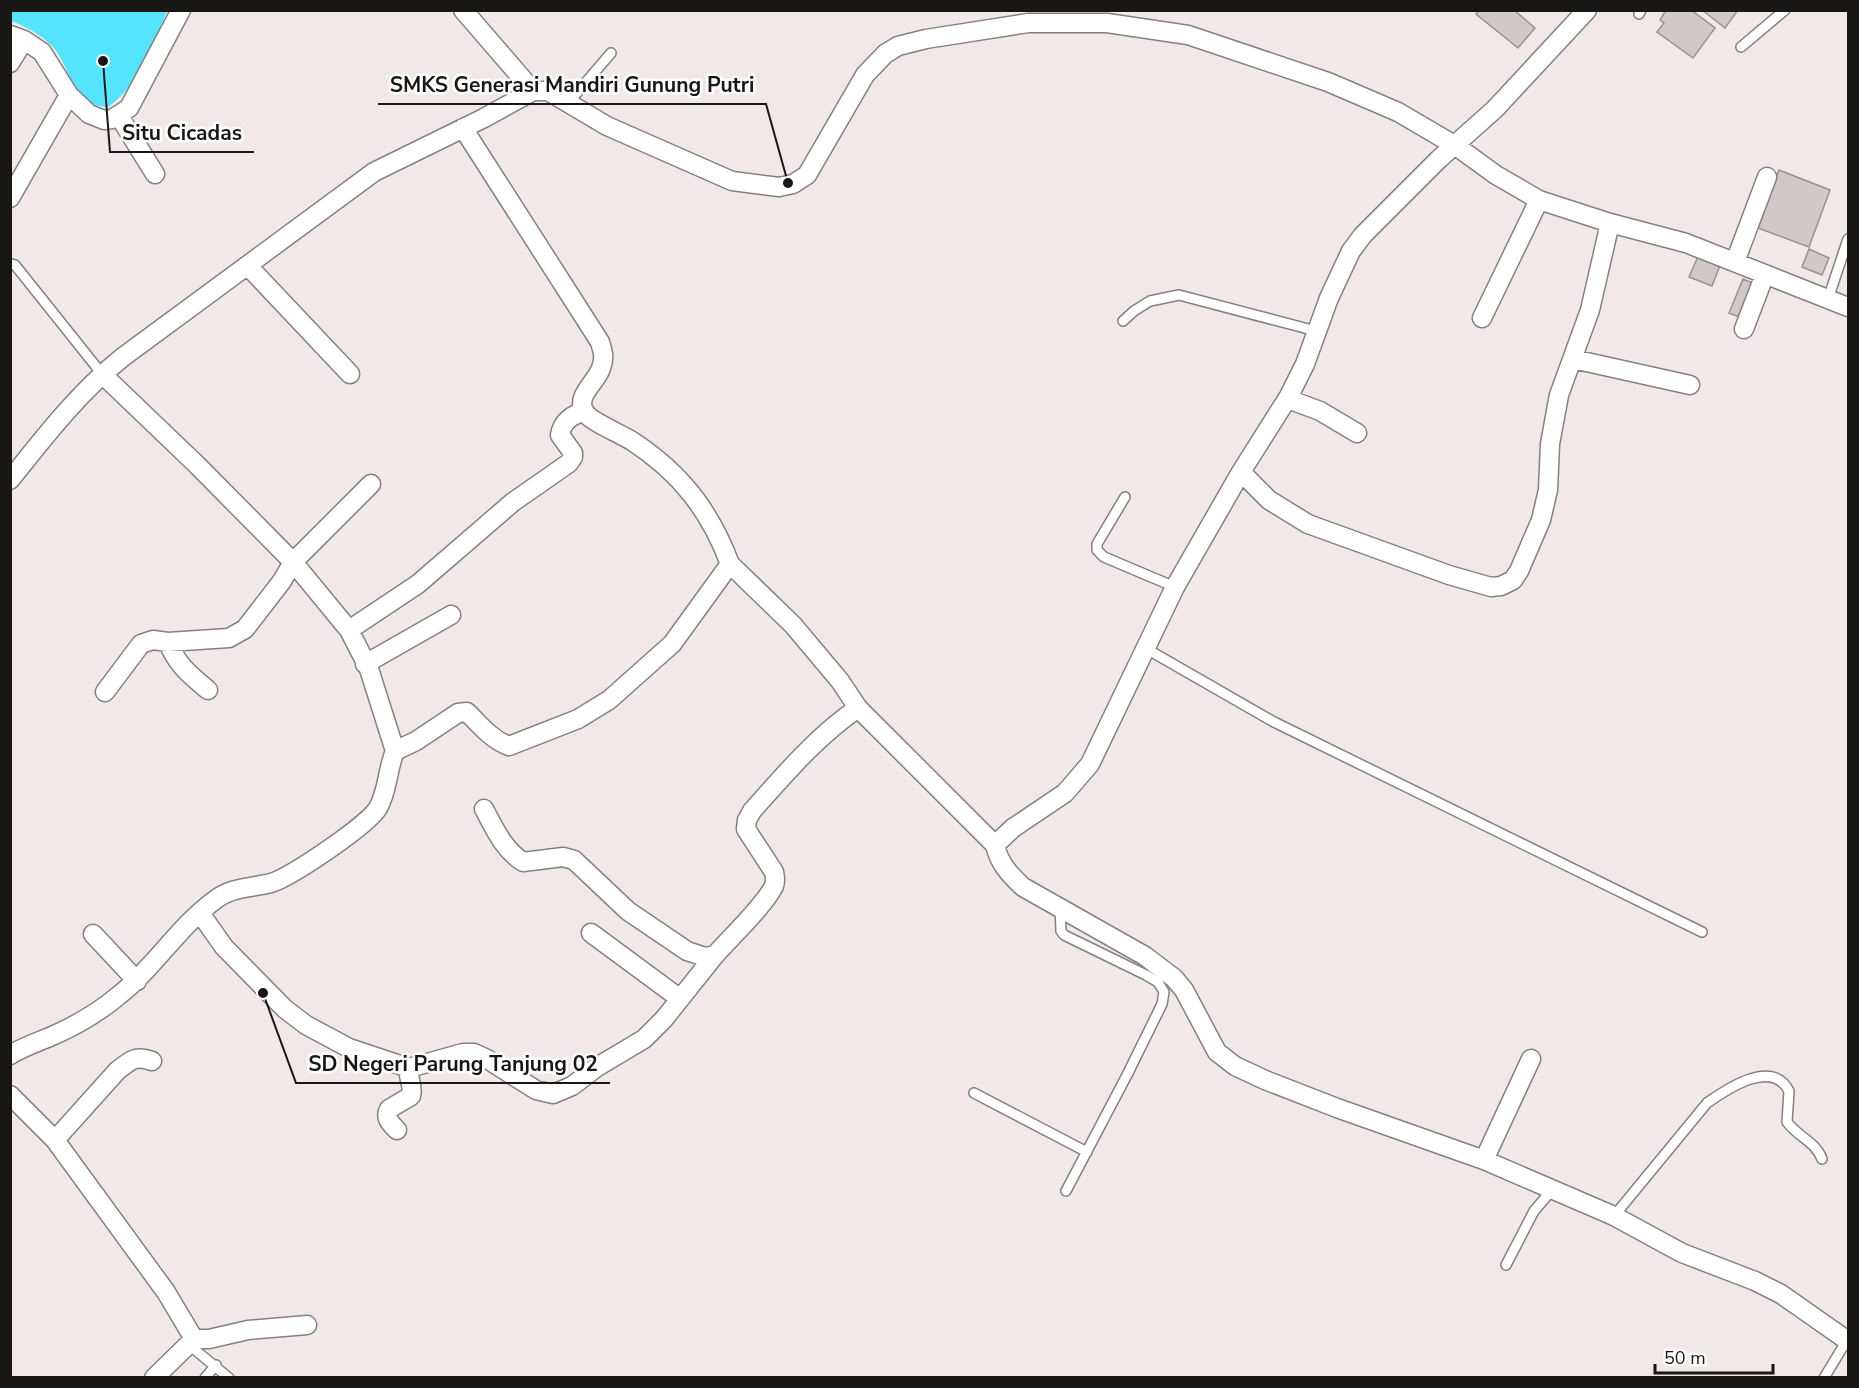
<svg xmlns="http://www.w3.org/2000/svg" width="1859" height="1388" font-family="'Nunito Sans',sans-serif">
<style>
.water{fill:#54e4fd}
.building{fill:#d1c9c9;stroke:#999292;stroke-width:1.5}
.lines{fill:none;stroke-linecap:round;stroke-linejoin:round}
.lane-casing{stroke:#878080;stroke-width:12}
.street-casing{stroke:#878080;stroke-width:21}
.lane{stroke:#fff;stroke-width:9}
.street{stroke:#fff;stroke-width:18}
.leader{fill:none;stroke:#191616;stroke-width:2}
.callout-dot{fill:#191616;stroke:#fff;stroke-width:2}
.callout-label{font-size:21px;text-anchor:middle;font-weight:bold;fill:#191616;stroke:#fff;stroke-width:5;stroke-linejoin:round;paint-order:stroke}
</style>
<rect width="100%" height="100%" fill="#f1e9e9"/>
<!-- water -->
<path class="water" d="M11 11H167C153 45 139 85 108 107 68 105 73 67 51 45 40 34 25 26 11 21Z"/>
<!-- building -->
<path class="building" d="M1479 10H1514L1535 28 1518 48 1476 14Z
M1666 10H1691L1715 28 1693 58 1657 32 1664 23 1660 20Z
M1702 10H1738L1725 28Z
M1779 170 1830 190 1809 247 1758 228Z
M1809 249 1829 258 1822 275 1802 267Z
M1699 254 1721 263 1712 286 1689 277Z
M1743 279 1755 284 1742 318 1729 313Z"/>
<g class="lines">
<defs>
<path id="lane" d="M1639 14 1641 10
M1741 47 1785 10
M569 102 611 53
M10 264 15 265 102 374
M1828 299 1848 239
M1123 321 1134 311 1150 301 1179 295 1316 331
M1125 497 1097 544V550L1104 557 1175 587
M1145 648 1274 722 1702 932
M1060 907 1061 931 1064 935 1146 975 1158 982 1164 992 1162 1004 1127 1075 1066 1191
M974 1093 1087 1152
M1614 1216 1707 1103C1727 1089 1772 1058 1789 1091L1787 1122C1798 1137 1815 1141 1822 1159
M1506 1265 1534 1211 1552 1190
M188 1344 229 1378
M205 1378 216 1365
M1824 1378 1847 1340"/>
<path id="street" d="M463 10 533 91H548L607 126 732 181 779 187 793 184 807 175 865 75 885 54 898 46 926 39 1028 23H1107L1188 35 1328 82 1398 112 1456 146 1496 175 1539 200 1610 223 1686 243 1848 307
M1587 10 1495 109 1439 159 1363 235 1351 251 1329 298 1305 364 1289 396 1241 472 1175 587 1090 764 1065 793 1013 828 995 845C999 863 1009 874 1023 887L1145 956 1174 978 1184 990 1217 1052 1235 1066 1265 1080 1337 1108 1484 1160 1614 1216 1682 1253 1755 1281 1781 1294 1848 1341
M10 35 24 40 42 52 69 95 89 114 104 120 112 119 129 108 181 10
M10 63 24 40
M119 116 155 174
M10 198 69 95
M1735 262 1767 177
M248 266 350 374
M1482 318 1539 200
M1744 329 1765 274
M1573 359 1690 385
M102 374 197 465 293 562 349 630 369 669 395 751
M1289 396 1296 402 1320 411 1357 433
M1241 472 1269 500 1308 524 1449 575 1491 587 1501 586 1513 580 1519 571 1541 520 1548 490 1550 444 1559 395 1590 310 1610 223
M10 480C45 436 79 392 123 357L374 172 484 118 533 91
M730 564 793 625 840 681 858 708 995 845
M349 630 418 584 513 502 569 463 573 457V453L560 435C562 422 572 414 585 412
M168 642C176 664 191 676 208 690
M365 664 451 615
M105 692 141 644 153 640 168 642 229 638 245 629 282 581 293 562 371 484
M484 809C495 829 503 849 523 862L563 857 574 860 628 911 687 951 705 957 715 955C730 938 764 906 774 886 776 881 775 877 774 872L746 829 747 820 752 811C785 774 817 736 858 708
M200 913 224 947 285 1009 306 1025 349 1048 409 1068 463 1053H474L487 1059 536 1090 553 1094 572 1086 597 1067 644 1039 664 1019 715 955
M591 933 679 998
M93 934 137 981
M10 1055C23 1047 38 1042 52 1036 75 1026 99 1012 118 996 154 968 178 927 215 900 231 887 251 888 271 883 291 877 368 825 378 808 388 791 387 770 395 751L416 741 458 713 467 712C480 725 492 740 509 746L578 719 609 700 672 644 730 564C710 511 681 473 632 441 621 434 592 422 585 413 574 396 597 382 601 368 605 358 603 352 600 342L463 128
M10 1095 55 1140 166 1292 194 1339
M397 1130C391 1124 384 1118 389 1109L411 1096C414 1085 407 1078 409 1068
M55 1140 117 1071C131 1060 135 1055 152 1061
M1484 1160 1531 1059
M154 1378 194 1339H209L248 1330 307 1325"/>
</defs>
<!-- lane casing -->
<use href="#lane" class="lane-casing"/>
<!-- street casing -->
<use href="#street" class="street-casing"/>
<!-- lane -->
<use href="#lane" class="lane"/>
<!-- street -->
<use href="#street" class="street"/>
</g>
<!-- callouts -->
<path class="leader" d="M788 183L766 104H378M103 61L110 152H254M263 993L296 1083H610"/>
<g class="callout-dot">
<circle cx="788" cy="183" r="6"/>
<circle cx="103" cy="61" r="6"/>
<circle cx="263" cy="993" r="6"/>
</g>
<g class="callout-label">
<text x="572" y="92">SMKS Generasi Mandiri Gunung Putri</text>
<text x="182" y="140">Situ Cicadas</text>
<text x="453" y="1071">SD Negeri Parung Tanjung 02</text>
</g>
<!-- border -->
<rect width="1859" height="1388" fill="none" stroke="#191616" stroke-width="24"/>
<!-- scale -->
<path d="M1655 1364v9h118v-9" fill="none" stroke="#191616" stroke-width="3"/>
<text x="1664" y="1364" font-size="18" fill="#191616" stroke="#ffffff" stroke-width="4.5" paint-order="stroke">50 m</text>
</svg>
